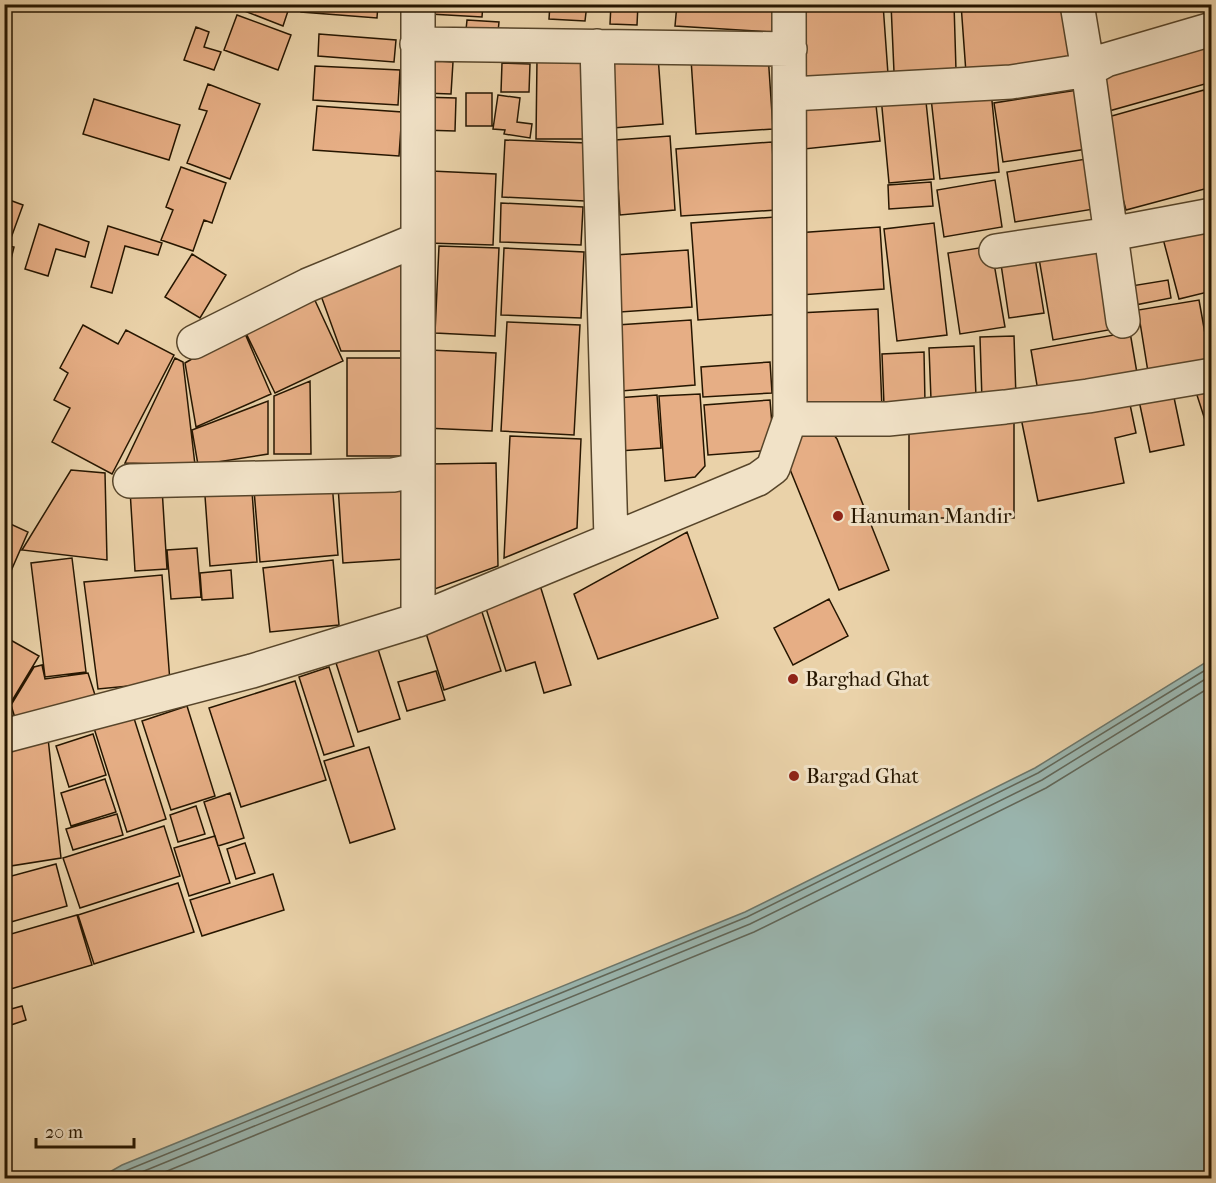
<svg xmlns="http://www.w3.org/2000/svg" width="1216" height="1183" font-family="'IM FELL French Canon',serif">
<style>
.water{fill:#9ab6b0;stroke:#6c766a;stroke-width:1.5}
.lines{fill:none;stroke-linecap:round;stroke-linejoin:round}
.shore{stroke:#606658;stroke-width:1.5}
.building{fill:#e6ae85;stroke:#261600;stroke-width:1.5}
.minor-casing{stroke:#57452a;stroke-width:36}
.minor{stroke:#f1e2c7;stroke-width:33}
.poi-dot{fill:#8f2418;stroke:#f1e2c7;stroke-width:2}
.labels{text-anchor:middle;stroke-width:6;stroke-linejoin:round;paint-order:stroke}
.poi-label{font-size:21px;fill:#261600;stroke:#f1e2c7;text-anchor:start}
</style>
<rect width="100%" height="100%" fill="#ead2a9"/>
<filter id="stains"><feTurbulence type="fractalNoise" baseFrequency=".00333" numOctaves="4"/><feColorMatrix values="0 0 0 0 .2 0 0 0 0 .09 0 0 0 0 .02 0 0 0 .5 -.17"/></filter>
<radialGradient id="worn" r=".72"><stop offset=".6" stop-color="#630" stop-opacity="0"/><stop offset="1" stop-color="#630" stop-opacity=".3"/></radialGradient>
<!-- water -->
<path class="water" d="M1211 659V1178H99L122 1165 745 912 1035 768Z"/>
<g class="lines">
<!-- shore -->
<path class="shore" d="M111 1178 125 1171 747 917 1038 773 1212 666
M127 1178 750 924 1042 780 1212 675
M150 1178 754 932 1046 788 1212 686"/>
</g>
<!-- building -->
<path class="building" d="M239 4H271L288 11 283 26 237 8Z
M301 4H378L377 18 301 12Z
M431 4H483L482 17 430 14Z
M492 4H544V11H492Z
M550 4H587L585 21 549 19Z
M611 4H638L637 25 610 24Z
M677 4H773L772 32 675 26Z
M801 4H883L888 74 806 79Z
M891 4H954L956 70 894 72Z
M961 4H1067L1079 65 966 73Z
M237 15 291 35 278 70 224 50Z
M467 20 499 22 497 42 465 40Z
M196 27 209 32 204 47 221 52 214 70 184 60Z
M319 34 396 40 394 62 318 56Z
M1212 39V82L1109 111 1097 72Z
M768 54 773 129 696 134 691 59Z
M658 56 663 124 613 128 608 60Z
M537 59 586 60 584 139H536Z
M425 60 453 62 451 94 423 93Z
M502 63 530 64 529 92H501Z
M315 66 400 70 398 105 313 100Z
M208 84 260 104 230 179 187 163 207 111 199 109Z
M1084 89 1093 148 1003 162 994 103Z
M1204 90 1212 115V187L1126 210 1101 119Z
M991 91 999 172 940 179 931 98Z
M925 92 934 179 889 183 881 97Z
M466 93H492V126H466Z
M498 95 520 98 517 122 532 124 530 138 504 134 505 130 493 129Z
M875 96 880 141 804 149 799 104Z
M421 97 456 98 455 131 421 130Z
M94 99 180 125 169 160 83 134Z
M317 106 402 112 399 156 313 150Z
M670 136 675 210 620 215 615 140Z
M505 140 588 143 585 201 502 197Z
M772 142 776 210 681 216 676 149Z
M1086 159 1094 209 1015 222 1007 172Z
M181 167 226 183 212 223 204 220 193 251 161 240 173 210 166 207Z
M431 171 496 174 493 245 427 243Z
M995 180 1002 227 944 237 937 190Z
M931 182 933 206 889 209 888 185Z
M4 198 23 205 11 238 4 235Z
M501 203 583 207 581 245 500 242Z
M1157 216 1212 223V291L1179 299Z
M775 217 782 314 698 320 691 223Z
M934 223 947 335 897 341 884 229Z
M1096 223 1114 329 1053 340 1035 235Z
M39 224 89 242 85 257 56 249 48 276 25 269Z
M108 226 162 243 158 255 125 246 112 293 91 287Z
M880 227 884 289 800 295 796 233Z
M1032 239 1044 313 1009 318 998 244Z
M4 245 14 247 9 267 4 266Z
M439 246 499 248 495 336 435 333Z
M991 246 1005 327 960 334 948 253Z
M504 248 584 252 581 318 501 315Z
M688 250 692 307 620 312 615 255Z
M192 254 226 275 200 318 165 297Z
M402 258V351H341L320 293Z
M1168 280 1171 298 1135 305 1131 286Z
M312 294 343 361 275 393 243 327Z
M1199 300 1211 367 1149 378 1138 310Z
M878 309 882 409 802 412 798 313Z
M691 320 695 385 621 391 617 325Z
M507 322 580 325 574 435 501 431Z
M83 325 118 344 126 330 174 355 112 474 52 442 70 408 54 400 68 373 60 368Z
M243 329 271 394 196 427 185 363Z
M1130 332 1138 379 1039 397 1031 350Z
M1014 336 1016 398 982 400 980 337Z
M974 346 976 397 931 399 929 348Z
M429 350 496 353 492 431 425 428Z
M924 352 925 403 884 405 882 354Z
M175 358 183 362 195 465 125 463Z
M347 358H402V456H347Z
M770 362 772 393 703 397 701 367Z
M310 381 311 454H274V396Z
M1212 383V421L1206 423 1195 389Z
M1172 388 1184 445 1150 452 1138 396Z
M700 394 705 466 695 477 665 481 659 396Z
M657 395 661 448 619 451 616 398Z
M1128 395 1136 433 1115 438 1124 483 1038 501 1021 418Z
M770 400 774 450 708 455 704 405Z
M268 401V454L198 465 192 430Z
M909 420 1014 421V518H909Z
M802 428 833 434 837 439 889 570 839 590 787 462Z
M510 436 581 439 577 528 504 558Z
M496 463 498 566 432 590 430 464Z
M400 466 405 559 343 563 337 470Z
M71 470 105 473 107 560 22 550Z
M331 471 338 555 260 562 253 478Z
M251 477 257 562 210 566 204 482Z
M162 488 167 569 135 571 130 490Z
M4 521 28 532 4 587Z
M687 532 718 618 598 659 574 594Z
M197 548 201 597 171 599 167 550Z
M72 558 86 672 45 677 31 563Z
M333 560 339 625 270 632 263 568Z
M231 570 233 598 202 600 200 573Z
M162 575 170 682 98 689 84 582Z
M539 582 571 685 544 693 535 662 506 671 483 599Z
M829 599 848 636 793 665 774 628Z
M481 609 501 671 444 690 424 627Z
M7 638 39 656 4 714V642Z
M378 649 400 719 358 732 336 663Z
M42 665 45 679 88 673 95 695 15 718 11 705 34 667Z
M329 667 354 746 324 755 299 677Z
M436 671 445 700 407 711 398 682Z
M295 681 326 780 241 807 209 708Z
M187 706 215 796 171 810 142 721Z
M132 712 166 819 127 832 93 725Z
M93 734 106 775 69 787 56 746Z
M48 738 61 858 4 867V747Z
M369 747 395 829 350 843 324 761Z
M105 779 116 812 71 826 61 793Z
M230 793 244 838 218 846 204 802Z
M196 806 205 834 178 842 170 815Z
M117 814 123 835 73 850 66 829Z
M164 826 180 876 80 908 63 858Z
M215 836 230 883 189 896 174 848Z
M245 843 255 873 236 879 227 849Z
M56 864 67 906 4 924V878Z
M273 874 284 910 202 936 190 900Z
M178 883 194 932 94 964 78 915Z
M77 915 92 965 4 991V936Z
M22 1006 26 1020 8 1026 4 1011Z"/>
<g class="lines">
<defs>
<path id="minor" d="M418 4V620
M1077 4 1088 70 1123 321
M417 44 790 49
M597 46 611 539
M791 94 1011 82 1088 70 1106 60 1212 29
M996 251 1111 234 1212 215
M194 342 308 285 417 240
M790 419H888L1005 407 1088 396 1212 375
M130 481 393 475 418 470
M4 736 252 671 418 620 758 479 773 468 790 419 789 4"/>
</defs>
<!-- minor casing -->
<use href="#minor" class="minor-casing"/>
<!-- minor -->
<use href="#minor" class="minor"/>
</g>
<!-- markers -->
<g class="poi-dot">
<circle cx="838" cy="516" r="6"/>
<circle cx="793" cy="679" r="6"/>
<circle cx="794" cy="776" r="6"/>
</g>
<g class="labels">
<!-- poi labels -->
<g class="poi-label">
<text x="850" y="523">Hanuman Mandir</text>
<text x="805" y="686">Barghad Ghat</text>
<text x="806" y="783">Bargad Ghat</text>
</g>
</g>
<!-- margin -->
<rect width="1216" height="1183" fill="none" stroke="#ead2a9" stroke-width="24"/>
<rect x="6" y="6" width="1204" height="1171" fill="none" stroke="#261600" stroke-width="3"/>
<rect x="12" y="12" width="1192" height="1159" fill="none" stroke="#261600" stroke-width="1.5"/>
<!-- scale -->
<path d="M36 1138v9h98v-9" fill="none" stroke="#261600" stroke-width="3"/>
<text x="45" y="1138" font-size="18" fill="#261600" stroke="#f1e2c7" stroke-width="4.5" paint-order="stroke">20 m</text>
<rect width="100%" height="100%" filter="url(#stains)"/>
<rect width="100%" height="100%" fill="url(#worn)"/>
</svg>
